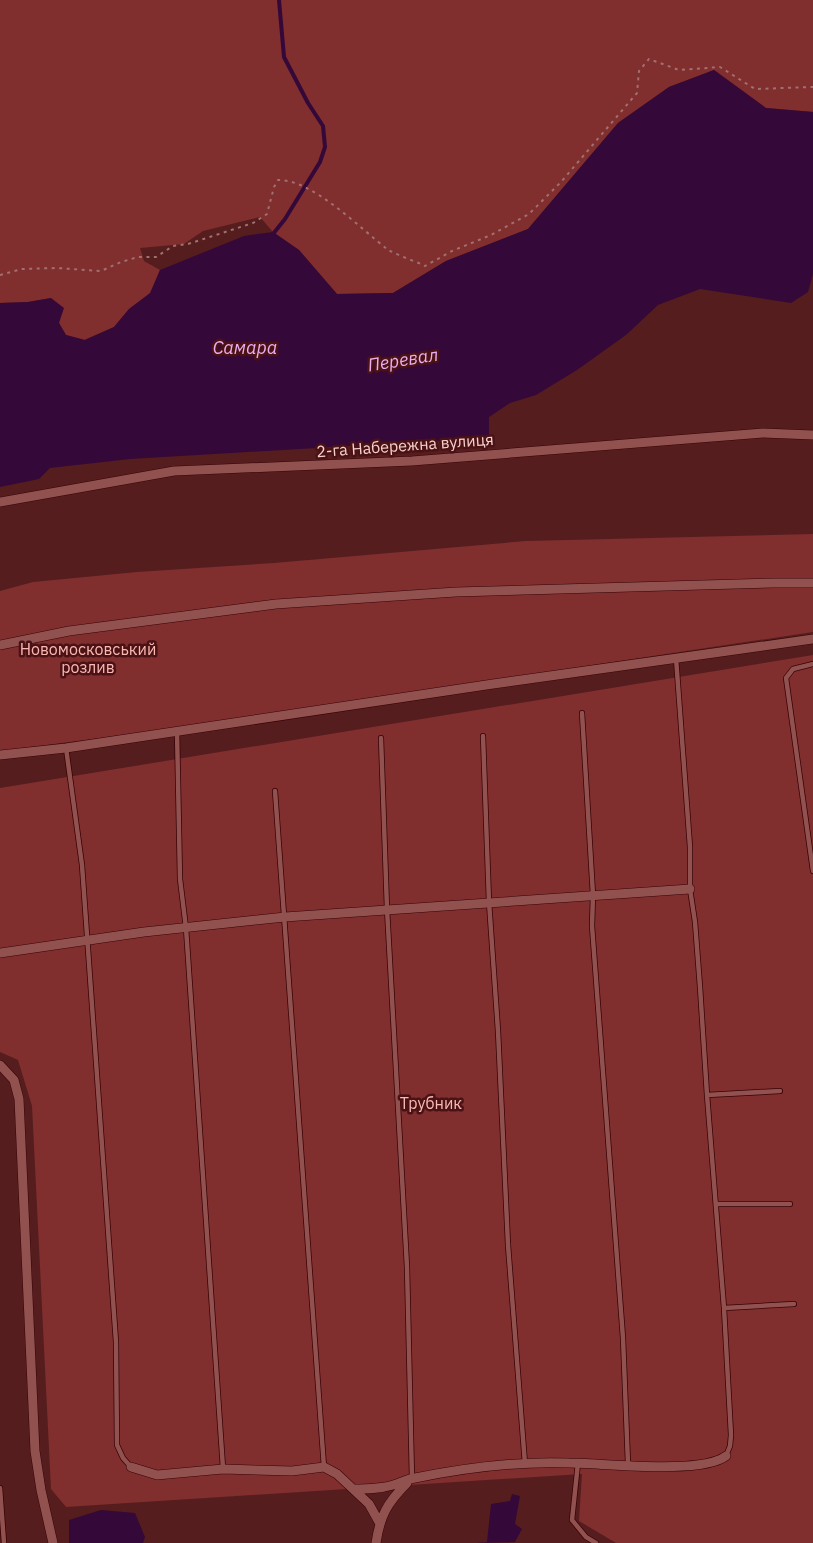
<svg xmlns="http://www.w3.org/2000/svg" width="813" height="1543" font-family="'IBM Plex Sans',sans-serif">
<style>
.green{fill:#812e2e}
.water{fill:#35083a}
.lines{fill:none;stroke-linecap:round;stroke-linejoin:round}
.stream{stroke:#35083a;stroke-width:4}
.service-casing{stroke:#380206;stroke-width:6}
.minor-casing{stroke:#380206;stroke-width:10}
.path{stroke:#a07170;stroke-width:2;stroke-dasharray:3 4.5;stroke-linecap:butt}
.service{stroke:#90514f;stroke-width:4.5}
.minor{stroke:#90514f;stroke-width:9}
.labels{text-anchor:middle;stroke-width:5;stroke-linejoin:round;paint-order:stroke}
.street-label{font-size:16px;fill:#f5d0cd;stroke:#4a1214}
.park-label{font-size:16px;fill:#fbb9b4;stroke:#4a1214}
.water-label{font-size:18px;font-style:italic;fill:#ebadf2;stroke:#4a1214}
</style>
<rect width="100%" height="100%" fill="#551d1d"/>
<!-- green -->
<path class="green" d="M0 0H813V112L766 108 714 70 669 87 618 123 528 229 446 261 393 293 337 294 299 250 273 232 260 217 203 231 184 244 140 248 144 261 160 270 151 293 129 309 114 327 84 340 66 335 59 323 51 298 28 302 0 303Z
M813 534V632L154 731 0 751V591L33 582 137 572 274 563 526 541Z
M813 655V1543H616L579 1521 582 1474 66 1507 51 1489 32 1106 18 1060 0 1052V788Z"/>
<!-- water -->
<path class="water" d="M714 70 766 108 813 112V274L808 292 791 303 700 289 658 305 626 335 577 370 536 395 510 403 489 417V440H450L130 459 50 468 39 479 0 487V303L28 302 51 298 64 308 59 323 66 335 85 340 114 327 129 309 150 293 160 270 244 236 273 232 299 250 337 294 393 293 446 261 528 229 618 123 669 87Z
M512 1494 520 1496 515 1524 522 1529 515 1542 477 1543 487 1542 491 1504 510 1501Z
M101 1510 135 1513 145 1537 143 1543H69V1520Z"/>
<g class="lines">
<!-- stream -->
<path class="stream" d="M273 234 285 219 320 162 325 147 323 126 308 103 284 57 279 0"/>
<defs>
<path id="service" d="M676 658 690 847V889L695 922 700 987 707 1095 724 1308 731 1435 730 1446 726 1456
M813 664 793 669 786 678 813 871
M582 713 593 895 592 926 623 1338 628 1464
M177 731 180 879 186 928 223 1468
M483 736 489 902 498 1031 508 1245 525 1464
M381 738 387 909 407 1267 412 1478
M66 748 82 865 116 1342 117 1445 123 1458 131 1467
M275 791 324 1467
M707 1095 780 1091
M716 1204H790
M724 1308 794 1304
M578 1463 572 1520 586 1537 596 1543
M0 1488 4 1543"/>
<path id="minor" d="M0 502 174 471 412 461 763 433 813 435
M0 645 69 631 276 604 456 592 774 583H813
M0 755 66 748 493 684 813 639
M0 953 144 932 285 917 690 889
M0 1065 14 1080 19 1099 35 1451 41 1490 53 1543
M131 1467 157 1475 223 1469 292 1471 324 1467 337 1474 353 1489C367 1489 380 1489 393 1485 401 1483 407 1479 415 1478 464 1468 518 1461 569 1463 603 1463 701 1475 726 1456
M353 1489 369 1504 379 1522
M376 1543C380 1516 387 1503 407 1483"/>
</defs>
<!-- service casing -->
<use href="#service" class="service-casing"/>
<!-- minor casing -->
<use href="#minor" class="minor-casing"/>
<!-- path -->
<path class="path" d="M0 275 22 269 57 268 101 271 121 262 138 257H156L173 246 188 244 253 223 267 214 274 187 278 180C312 179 361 229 387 249 398 256 413 260 425 266L452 251 491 235 529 214 561 182 637 93 639 71 649 59 679 70 720 67 755 89 813 87"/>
<!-- service -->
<use href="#service" class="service"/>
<!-- minor -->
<use href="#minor" class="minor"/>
</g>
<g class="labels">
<!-- street labels -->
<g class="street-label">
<text transform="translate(405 445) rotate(-4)" y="6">2-га Набережна вулиця</text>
</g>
<!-- park labels -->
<g class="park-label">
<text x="88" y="655">Новомосковський<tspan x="88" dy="18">розлив</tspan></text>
<text x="431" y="1109">Трубник</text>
</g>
<!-- water labels -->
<g class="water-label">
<text x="245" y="354">Самара</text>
<text transform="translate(403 360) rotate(-9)" y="6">Перевал</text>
</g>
</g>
</svg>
